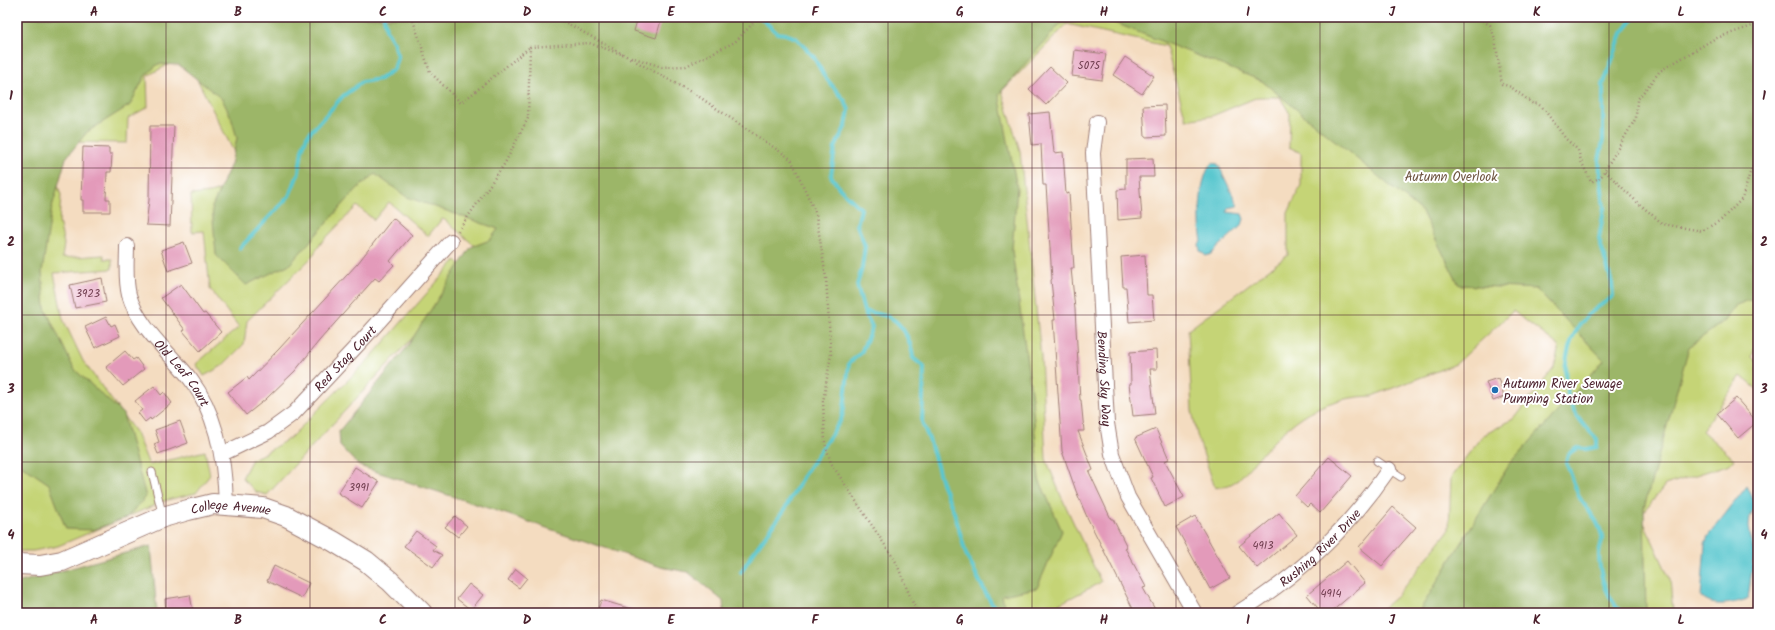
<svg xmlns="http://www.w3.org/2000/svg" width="1775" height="630" font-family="Kalam,sans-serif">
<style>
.green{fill:#c5d476;stroke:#887a50}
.forest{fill:#9cb667;stroke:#736a49}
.water{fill:#5ac7cf;stroke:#52737d}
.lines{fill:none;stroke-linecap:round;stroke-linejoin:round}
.stream{stroke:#5ac7cf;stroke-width:4}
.building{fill:#e39aba}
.lane-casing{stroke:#9f7e76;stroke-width:9}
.street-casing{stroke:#9f7e76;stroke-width:16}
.secondary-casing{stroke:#9f7e76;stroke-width:22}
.path{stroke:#9f7e76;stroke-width:2.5;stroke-dasharray:1 3;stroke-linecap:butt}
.lane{stroke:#fff;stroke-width:7}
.street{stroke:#fff;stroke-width:14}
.secondary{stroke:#fff;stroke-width:20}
.grid{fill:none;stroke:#4a1f2b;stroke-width:1;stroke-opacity:0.55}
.poi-dot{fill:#1f6fb2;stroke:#fff;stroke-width:1.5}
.labels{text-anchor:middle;stroke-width:4;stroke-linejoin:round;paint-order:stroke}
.number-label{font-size:11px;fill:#703e4f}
.park-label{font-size:13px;fill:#6f5542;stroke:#fff}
.street-label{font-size:13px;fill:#4a1f2b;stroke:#fff}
.poi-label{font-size:13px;fill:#4a1f2b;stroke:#fff;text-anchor:start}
.neatline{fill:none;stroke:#4a1f2b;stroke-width:1.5}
.grid-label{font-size:13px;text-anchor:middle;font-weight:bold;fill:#4a1f2b}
</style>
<rect width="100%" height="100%" fill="#fff"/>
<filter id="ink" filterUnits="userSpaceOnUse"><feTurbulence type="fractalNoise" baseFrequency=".025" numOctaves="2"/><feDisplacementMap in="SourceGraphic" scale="8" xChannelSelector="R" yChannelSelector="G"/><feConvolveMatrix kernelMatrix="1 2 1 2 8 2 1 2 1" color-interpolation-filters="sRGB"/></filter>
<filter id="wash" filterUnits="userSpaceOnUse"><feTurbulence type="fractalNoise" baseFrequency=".012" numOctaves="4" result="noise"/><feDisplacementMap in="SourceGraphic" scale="16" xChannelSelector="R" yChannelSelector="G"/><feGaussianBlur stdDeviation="0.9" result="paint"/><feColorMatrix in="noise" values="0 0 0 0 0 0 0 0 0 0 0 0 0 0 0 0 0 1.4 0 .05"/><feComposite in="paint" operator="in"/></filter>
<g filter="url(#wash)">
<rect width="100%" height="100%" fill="#f4dcc0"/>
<!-- green -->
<path class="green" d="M43 17H1758V338L1752 357 1758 363V390L1741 376 1702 431 1734 459 1730 464 1665 485 1641 516 1670 579 1673 613H1377L1396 597 1449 530 1451 477 1482 436 1515 418 1554 368 1559 346 1513 311 1456 364 1372 396C1304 398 1280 435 1238 480L1229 485 1215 488 1197 435 1192 410 1188 330 1288 255V213L1301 185V153L1289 147 1290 114 1280 97H1258L1212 116 1186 120 1166 46 1067 24 1002 91 1020 151 1041 357 1046 459 1061 496 1101 582 1042 613H970L517 225 267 495 256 492 242 478 252 459 265 453 290 438 371 357 456 260 461 265 476 247 445 220 442 219 428 236 389 202 374 220 357 206 321 243 311 258 247 321 244 344 222 366 204 376 196 364 239 327 210 289 204 231 192 232 191 195 210 193 229 187 238 160 194 73 188 54 147 76 148 107 128 118 127 143 68 142 59 154 58 186 61 195 59 222 64 244 62 258 104 255V259H112V269L54 273 63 319 83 361 136 433 149 465 205 451 210 475 196 493 167 500 58 546 33 551H17V404Z"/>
<!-- forest -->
<path class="forest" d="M17 17H1098L1060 24 999 94 1017 188 1012 250 1032 399 1039 479 1062 531 1037 588 1002 595 1006 613H724L723 601 688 572 661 567 500 512 359 466 340 446 339 431 407 347 471 247 490 240 498 229 407 197 375 174 357 189 290 264 246 285 216 255 212 207 231 164 237 138 231 117 222 99 179 65 158 64 145 76 130 105 87 132 66 158 52 207 42 272 45 308 74 369 123 414 146 497 126 518 93 530 66 529 49 484 24 467 17 464Z
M1100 17H1758V297L1736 305 1724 321 1689 347 1644 508 1646 613H1418L1509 465 1604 360 1536 289 1459 285 1422 212 1262 81Z
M151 546 157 613H17V583Z"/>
<!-- water -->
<path class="water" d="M1212 163 1218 164 1238 206 1228 208 1227 212 1242 214 1244 219 1242 225 1211 254 1206 256 1200 251 1199 244 1202 241C1198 224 1199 176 1212 163Z
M1747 486 1756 505 1750 516 1749 527 1754 554 1748 599C1733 603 1713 609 1701 597L1705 544 1708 536Z"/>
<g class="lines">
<!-- stream -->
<path class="stream" d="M240 248 289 196 299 172 302 150 307 136 343 96 362 82 380 79 394 69 398 56 394 43 386 30 384 17
M864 311C872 313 884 314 891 318 904 325 912 345 913 358L924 367 922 422 930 442 942 483 954 512 966 554 986 594 998 613
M741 572 753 553 785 509 803 476 841 420 844 408 849 363 861 353 872 327 864 311 857 285 862 268 865 246 857 225 861 209 840 189 831 176 835 148 846 125 849 110 845 101 825 77 813 56 796 38 785 34 777 33 760 17
M1621 613C1606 595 1599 577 1599 554 1599 549 1603 542 1602 536 1599 521 1589 512 1581 500 1574 488 1572 474 1566 463L1568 454 1577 448 1586 449 1597 447V439C1586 428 1573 414 1569 399 1561 371 1566 339 1586 317 1594 309 1605 303 1613 296L1612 283 1599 239 1604 208 1599 161 1603 140V85L1622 33 1635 17"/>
</g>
<g id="blocks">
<!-- building -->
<path class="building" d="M638 17H662L656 38 634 31Z
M1075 50 1106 54 1102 80 1072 76Z
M1125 57 1154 76 1142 94 1113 75Z
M1050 67 1067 83 1046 105 1029 89Z
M1165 105 1166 136 1145 137 1143 106Z
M1050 112 1054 153 1063 152 1066 194 1069 193 1074 268H1071L1075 309 1080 400H1081L1084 431H1078L1093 470 1089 472 1111 519H1113L1127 547 1125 548 1146 587 1143 588 1157 613H1135L1087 517 1076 491 1062 451 1053 320H1055L1051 280 1052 279 1046 185H1043L1041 144 1032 145 1029 114Z
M150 126H174L170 226 146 225 149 200Z
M83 147 109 148V154H112L111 172H107L106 199H110V212H83V200H81Z
M1153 158 1154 177H1139L1142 218 1118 220 1117 190 1126 189V159Z
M393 218 412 235 390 261 394 265 379 281 375 278 319 341 295 371 266 399 246 415 228 392 247 377 249 380 279 349 358 263Z
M184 242 192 263 168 271 161 250Z
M1145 255 1147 295H1152L1154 320 1129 322 1126 287H1123L1121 257Z
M102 278 106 302 75 308 70 285Z
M181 284 203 314 205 313 221 332 200 351 183 331 185 330 161 298Z
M106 317 111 326 115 324 120 336 95 348 85 327Z
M1156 350 1157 369H1150L1155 414 1133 416 1129 384H1131L1130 352Z
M125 351 133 360 136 358 144 369 123 386 106 367Z
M1498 378 1504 397 1493 401 1486 382Z
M154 386 161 395 164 392 172 403 151 420 150 418 145 422 138 413 142 410 135 401Z
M1736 398 1757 422 1738 438 1717 414Z
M180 421 188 443 158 454 154 444 159 442 155 430Z
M1156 429 1169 459 1165 461 1184 497 1165 507 1151 478 1153 477 1135 438Z
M1329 457 1352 476 1320 513 1310 504 1307 507 1295 496Z
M355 467 379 482 362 508 338 493Z
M1393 507 1416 527 1382 566 1359 547Z
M1279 513 1297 535 1257 568 1239 546Z
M455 516 467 526 458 537 445 527Z
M1195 516 1230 578 1210 589 1176 527Z
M416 531 436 546 433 550 442 555 433 567 404 546Z
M1347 561 1365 583 1330 613H1322L1307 595Z
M274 566 309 583 302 598 267 581Z
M516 569 527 578 519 588 508 580Z
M469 584 483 595 471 610 457 599Z
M190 595 193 611 166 613 165 599Z
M601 600 635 610 634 613H597Z"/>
</g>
</g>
<g filter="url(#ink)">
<use href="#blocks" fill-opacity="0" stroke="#9f7e76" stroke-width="1"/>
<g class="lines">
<defs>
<path id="lane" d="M1377 461 1401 477
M152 472 163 517"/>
<g id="street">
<path id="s1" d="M1097 122 1093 153 1107 423 1112 454 1128 497 1195 613"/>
<path id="s2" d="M127 246C127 262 125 279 129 295 139 329 171 353 191 380 218 416 225 462 226 505"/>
<path id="s3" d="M222 454 268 432 294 413 366 336 451 241"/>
<path id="s4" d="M1237 613C1299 576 1348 529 1389 469"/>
</g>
<g id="secondary">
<path id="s5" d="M17 564 40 565 62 561 163 517 188 510 213 504 263 508 286 516 333 541 366 561 390 581 422 613"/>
</g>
</defs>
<!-- lane casing -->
<use href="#lane" class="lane-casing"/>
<!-- street casing -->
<use href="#street" class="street-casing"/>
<!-- secondary casing -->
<use href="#secondary" class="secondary-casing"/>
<!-- path -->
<path class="path" d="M412 17 430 72 461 103 530 47
M556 17 698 96 791 159 816 214 826 278 831 354 823 402 825 443 831 463 896 562 917 613
M1476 17 1490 25 1495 39 1502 84 1511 87 1532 103 1538 104 1543 108 1566 139 1578 150 1581 161 1591 182 1597 179 1599 180 1636 118 1637 100 1660 71 1714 39 1758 24
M631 57 662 67 686 66 735 42 753 23 752 17
M1605 171 1637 202 1663 224 1702 231 1721 220 1742 199 1758 147
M458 231 505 163 528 118 530 47 589 43 621 54"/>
<!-- lane -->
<use href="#lane" class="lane"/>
<!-- street -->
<use href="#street" class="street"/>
<!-- secondary -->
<use href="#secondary" class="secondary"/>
</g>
</g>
<!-- grid -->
<path class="grid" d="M166 17V613M310 17V613M455 17V613M599 17V613M743 17V613M888 17V613M1032 17V613M1176 17V613M1320 17V613M1464 17V613M1609 17V613M17 168H1758M17 315H1758M17 462H1758"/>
<!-- markers -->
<circle class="poi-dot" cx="1495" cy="390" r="4"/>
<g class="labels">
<!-- number labels -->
<g class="number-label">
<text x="1089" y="69">5075</text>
<text x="88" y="297">3923</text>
<text x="359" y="491">3991</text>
<text x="1263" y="549">4913</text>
<text x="1331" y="597">4914</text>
</g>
<!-- park labels -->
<g class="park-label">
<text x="1451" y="181">Autumn Overlook</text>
</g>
<!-- street labels -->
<g class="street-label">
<text dy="5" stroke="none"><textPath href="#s3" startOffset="158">Red Stag Court</textPath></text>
<text dy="5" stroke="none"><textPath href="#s2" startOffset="144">Old Leaf Court</textPath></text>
<text dy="5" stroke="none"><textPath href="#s1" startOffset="257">Bending Sky Way</textPath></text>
<text dy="5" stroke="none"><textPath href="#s5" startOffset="225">College Avenue</textPath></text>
<text dy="5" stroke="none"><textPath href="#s4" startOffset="106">Rushing River Drive</textPath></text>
</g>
<!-- poi labels -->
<g class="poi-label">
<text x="1503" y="388">Autumn River Sewage<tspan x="1503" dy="15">Pumping Station</tspan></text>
</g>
</g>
<!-- margin -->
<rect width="1775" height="630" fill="none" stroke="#fff" stroke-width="44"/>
<rect x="22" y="22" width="1731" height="586" class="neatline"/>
<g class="grid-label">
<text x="94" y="16">A</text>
<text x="238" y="16">B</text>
<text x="383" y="16">C</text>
<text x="527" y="16">D</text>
<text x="671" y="16">E</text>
<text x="815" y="16">F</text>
<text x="960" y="16">G</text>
<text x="1104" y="16">H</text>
<text x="1248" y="16">I</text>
<text x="1392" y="16">J</text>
<text x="1537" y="16">K</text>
<text x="1681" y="16">L</text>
<text x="11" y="100">1</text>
<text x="1764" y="100">1</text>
<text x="11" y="246">2</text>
<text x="1764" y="246">2</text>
<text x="11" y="393">3</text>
<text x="1764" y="393">3</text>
<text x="11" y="539">4</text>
<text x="1764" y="539">4</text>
<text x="94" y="624">A</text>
<text x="238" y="624">B</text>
<text x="383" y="624">C</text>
<text x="527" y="624">D</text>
<text x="671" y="624">E</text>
<text x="815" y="624">F</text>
<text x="960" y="624">G</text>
<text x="1104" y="624">H</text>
<text x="1248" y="624">I</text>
<text x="1392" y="624">J</text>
<text x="1537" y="624">K</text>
<text x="1681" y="624">L</text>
</g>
</svg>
